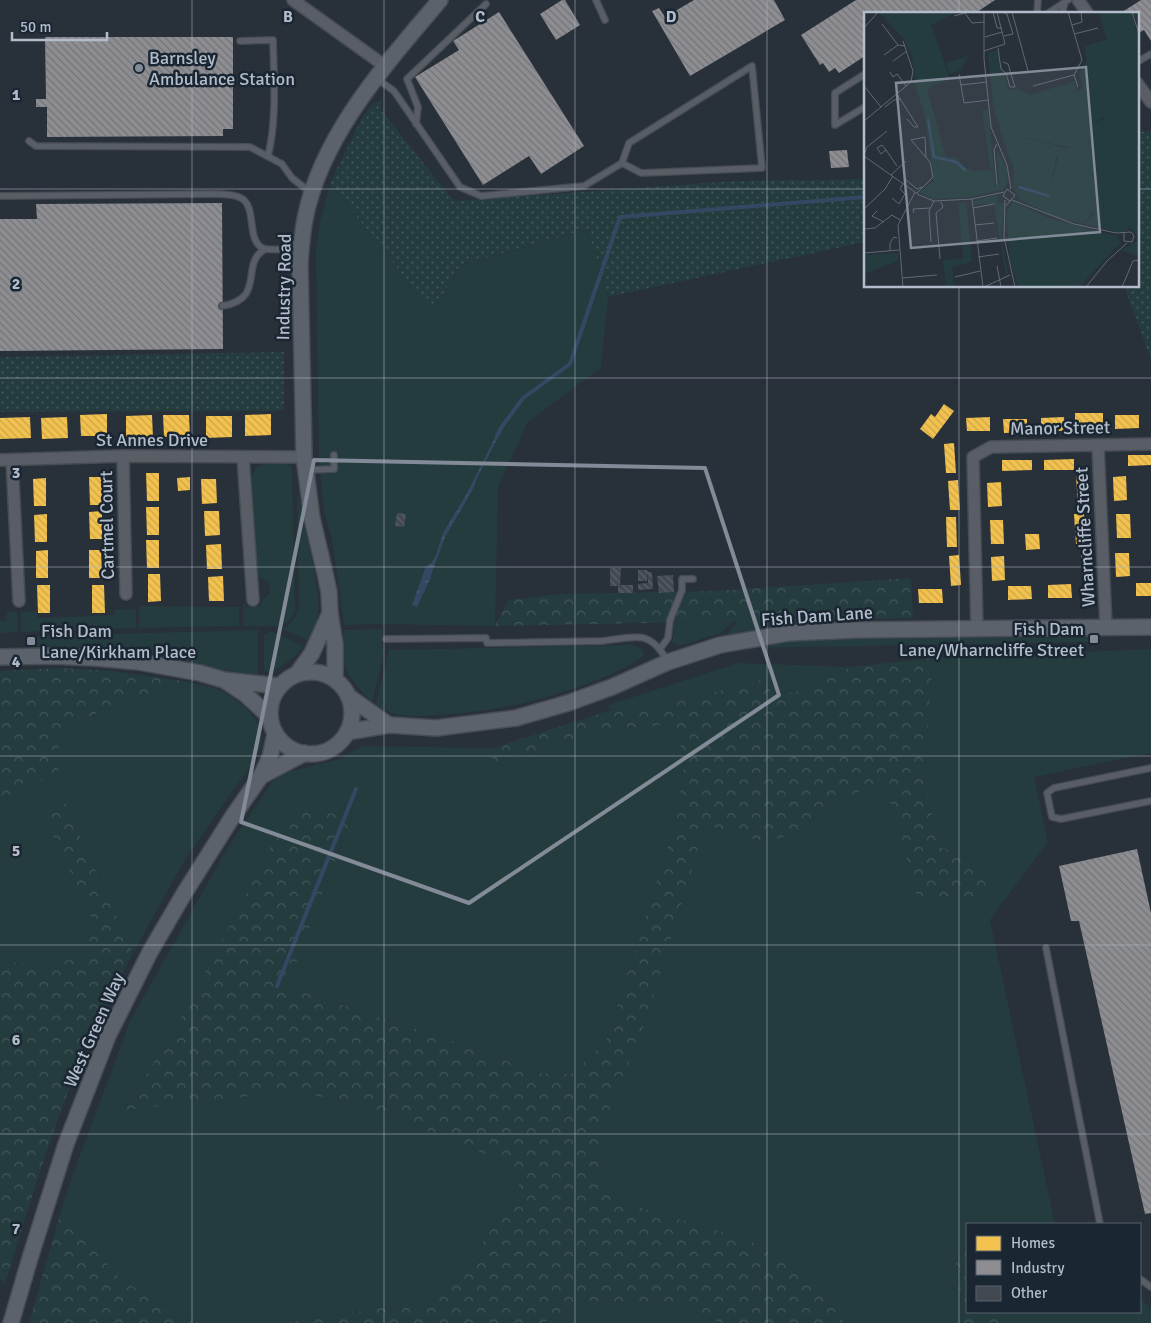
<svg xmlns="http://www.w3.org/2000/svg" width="1151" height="1323" font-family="Signika,sans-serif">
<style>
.grass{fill:#253c3e}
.forest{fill:url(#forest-crowns)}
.park{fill:url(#park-dots)}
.water{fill:url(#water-ripples)}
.homes{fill:url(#homes-back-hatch)}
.industry{fill:url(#industry-back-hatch)}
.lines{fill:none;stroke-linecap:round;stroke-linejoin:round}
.stream{stroke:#334963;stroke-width:4}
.building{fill:url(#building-back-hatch)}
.lane-casing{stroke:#474c53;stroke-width:8}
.street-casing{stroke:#474c53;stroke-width:14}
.secondary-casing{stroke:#474c53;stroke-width:18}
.lane{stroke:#595e66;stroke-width:5.5}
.street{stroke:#595e66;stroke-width:11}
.secondary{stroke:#5c626b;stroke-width:15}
.marked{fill:none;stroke:#828b97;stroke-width:4;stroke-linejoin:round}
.grid{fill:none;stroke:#b2bcca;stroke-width:1;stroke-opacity:0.55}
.poi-dot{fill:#828b97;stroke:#1b2633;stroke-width:2}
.labels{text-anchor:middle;stroke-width:5;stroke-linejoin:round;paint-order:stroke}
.poi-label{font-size:18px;fill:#b2bcca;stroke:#1b2633;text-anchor:start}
.street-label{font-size:18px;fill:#b2bcca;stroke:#1b2633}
.inset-river{fill:none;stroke:#334963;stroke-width:2.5}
.inset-road{fill:none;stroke:#5f6873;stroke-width:1}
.view{fill:#828b97;fill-opacity:0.15;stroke:#828b97;stroke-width:2.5}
.inset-edge{fill:none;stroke:#b2bcca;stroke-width:2.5}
.grid-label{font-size:16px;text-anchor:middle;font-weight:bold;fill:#b2bcca;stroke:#1b2633;stroke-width:5;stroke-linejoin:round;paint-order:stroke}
</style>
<defs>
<pattern id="forest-crowns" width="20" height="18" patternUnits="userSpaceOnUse" patternTransform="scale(1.25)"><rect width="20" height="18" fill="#253c3e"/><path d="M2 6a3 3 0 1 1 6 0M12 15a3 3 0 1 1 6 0" fill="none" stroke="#425659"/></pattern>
<pattern id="park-dots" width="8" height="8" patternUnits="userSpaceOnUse" patternTransform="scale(1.25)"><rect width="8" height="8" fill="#253c3e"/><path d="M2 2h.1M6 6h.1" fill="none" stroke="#425659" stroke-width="1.8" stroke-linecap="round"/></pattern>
<pattern id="water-ripples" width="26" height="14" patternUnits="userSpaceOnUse" patternTransform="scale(1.25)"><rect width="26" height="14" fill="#334963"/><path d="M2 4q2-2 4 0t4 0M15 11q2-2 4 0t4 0" fill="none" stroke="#4e6178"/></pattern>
<pattern id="homes-back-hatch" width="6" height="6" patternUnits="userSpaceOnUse" patternTransform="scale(1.25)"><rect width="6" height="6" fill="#f2c14e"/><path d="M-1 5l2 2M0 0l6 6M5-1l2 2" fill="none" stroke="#cca64b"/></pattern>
<pattern id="industry-back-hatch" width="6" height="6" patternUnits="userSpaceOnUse" patternTransform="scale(1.25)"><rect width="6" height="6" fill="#8d8d92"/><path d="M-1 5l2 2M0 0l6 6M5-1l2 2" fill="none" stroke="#737478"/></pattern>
<pattern id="building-back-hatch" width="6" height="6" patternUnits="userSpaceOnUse" patternTransform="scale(1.25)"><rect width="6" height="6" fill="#424951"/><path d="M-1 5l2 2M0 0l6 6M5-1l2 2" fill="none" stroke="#5b6169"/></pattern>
</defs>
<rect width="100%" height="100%" fill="#283039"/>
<!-- grass -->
<path class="grass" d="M330 183 432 312 462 265 589 229 608 297 601 368 528 422 498 487 495 626 375 624 344 625 332 539 324 512 319 459 316 250 320 221Z
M264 464H287L292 467 295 610C293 619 286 624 277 626H243V604H245L247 607 260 606 263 599 270 593 269 582 260 578 257 570 251 480C252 472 256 467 264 464Z
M297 491 314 568 318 596V614L315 628 309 641 282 629C294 622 297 617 299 603Z
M139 606 239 607V626L139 628Z
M136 609V628L21 632V612H37L38 618 115 615V610Z
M7 612H17L18 632 0 633V621H6Z
M827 620 825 622 766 628 724 637 738 621Z
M734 621 719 634 707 637 683 645H676L672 642 674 633 673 623Z
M382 629V649H385L372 702C362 693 347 676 344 662 342 652 343 640 344 630Z
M258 630V678C230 672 203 664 175 659 129 651 83 647 37 646V636Z
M270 631 303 646V647C295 658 279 671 264 672V635Z
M1091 637 1090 642 741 648 775 642 832 639Z
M631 644 642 649 644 655C635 664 623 668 611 674 556 698 499 712 438 715 418 716 392 719 376 704L389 650 620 645Z
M1151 649V753L1034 777 1048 842 990 920 1055 1224H967V1249L954 1251 964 1323H845L818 1286 749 1240 635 1206 599 1187 598 1138 645 1023 706 824 767 843 804 829 824 805 885 783 918 900 988 868 939 846 924 778 933 658Z
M738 663 851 667 804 691 772 694 765 679 668 704 611 710 608 705Z
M183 681C194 684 207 685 217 689 236 697 262 718 262 740 261 747 258 753 255 759L186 858 133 953 65 802 43 811 94 922 86 952 54 966 0 961V799L57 773 60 732 101 711Z
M673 725 685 759 676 821 606 1041 572 1074 536 1073 483 1051 287 987 352 817 183 1015 124 1109 294 1091 375 1109 487 1155 520 1183 475 1255 425 1301 284 1323H202L188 1320 121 1279 60 1214 69 1185 130 1021 228 847 273 781 284 773 340 759 362 746 493 748 492 763 616 728Z
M1140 1298 1151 1308V1323H1000L998 1312H1140Z
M588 1301 680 1303 719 1323H542Z"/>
<!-- forest -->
<path class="forest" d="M911 578 913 618 494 626 509 600 560 594 714 591Z
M933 658 924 778 939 846 988 868 986 901 918 900 885 783 824 805 804 829 767 843 706 825 645 1023 598 1138 599 1187 635 1206 749 1240 818 1286 845 1323H719L680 1303 588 1301 542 1323H284L425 1301 475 1255 520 1183 487 1155 375 1109 294 1091 124 1110 183 1015 290 809 352 816 287 987 483 1051 536 1073 572 1074 606 1041 676 821 685 759 673 725 616 728 492 763 493 748 611 710 668 704 765 679 772 694 804 691 851 667Z
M61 668 112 671 183 681 101 711 60 732 58 773 0 799V671Z
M65 802 133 953C112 994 91 1034 74 1077 47 1144 27 1214 5 1284L0 1279V961L54 966 86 952 93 922 42 811Z
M60 1214 121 1279 188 1320 202 1323H29Z
M967 1249V1312H998L1000 1323H964L954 1251Z"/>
<!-- park -->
<path class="park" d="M381 100V110L454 201 734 181 865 179V242L608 297 588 229 461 265 432 312 330 183 362 118 371 105Z
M1151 131V360L1124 286H1137V132Z
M284 352V409L277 411 0 412V357Z"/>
<!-- water -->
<path class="water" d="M498 432 500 433 477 478 473 489 445 537 432 572 431 577 417 607 412 605 426 566 431 564 436 555 443 533 466 495Z"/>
<!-- homes -->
<path class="homes" d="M944 404 954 411 933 439 920 429 931 414 935 417Z
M1075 413H1103V427H1075Z
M107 414V436H81L80 415Z
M271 414V435L245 436V415Z
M152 415 153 437H126V416Z
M163 415H189L190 436 164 437Z
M1115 415H1139V428L1115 429Z
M206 416H232V437L206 438Z
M30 417 31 438 0 439V418Z
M67 417 68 438 42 439 41 418Z
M990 417V431H967L966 418Z
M1064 417 1065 431H1041V418Z
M1003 419H1027V432L1004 433Z
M954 443 956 473H946L944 444Z
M1128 455H1151V465L1128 466Z
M1074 459V470H1044V460Z
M1002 460H1032V470L1002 471Z
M146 473H159V501H147Z
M1087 475 1088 505 1078 506 1076 476Z
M1126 476 1127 500 1114 501 1113 477Z
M89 477H102V505H90Z
M190 477V490L178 491 177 478Z
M46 478V506H34L33 479Z
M201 479H216L217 503 202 504Z
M958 480 960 510H950L948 481Z
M1001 482 1002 506 988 507 987 483Z
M146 507H159V535H147Z
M102 511V539H90L89 512Z
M204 511H219L220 535 205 536Z
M47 514V542H35L34 515Z
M1074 514H1084L1086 543 1076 544Z
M1116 514H1130L1131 538H1117Z
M946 517H956L957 547H947Z
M990 520H1003L1004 544H991Z
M1025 534H1039L1040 549 1026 550Z
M146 540H159V568H147Z
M221 544 222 569H207L206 545Z
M48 550V578H36V551Z
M89 550H101L102 578H89Z
M1091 550 1093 581H1083L1081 551Z
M1115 553H1129L1130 576 1116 577Z
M959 555 961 585 951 586 949 556Z
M1004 556 1005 580 992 581 991 557Z
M148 574H160L161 601 148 602Z
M223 576 224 601H209L208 577Z
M1136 583H1151V596H1136Z
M1071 584 1072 598H1048V585Z
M37 585H50V613H38Z
M92 585H104L105 613H92Z
M1008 586H1031L1032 599 1008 600Z
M918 589H942L943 603H919Z"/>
<!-- industry -->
<path class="industry" d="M562 0H565L580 25 556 40 540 14Z
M694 0H774L785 20 690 76 652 11 659 8 665 17Z
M856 0H995L974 14H865V56L839 73 835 68 829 72 823 63 820 65 801 35Z
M1141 0H1151V41L1144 30 1137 34V14H1119Z
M499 12 584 146 541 174 529 156 483 185 415 77 459 50 453 41Z
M45 37H233V129H223V136L47 137V107H36V99H46Z
M847 150 849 167 831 168 829 151Z
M222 203 223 349 0 351V219H37L36 204Z
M1137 849 1151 913V1213L1145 1214 1079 921H1071L1059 866Z"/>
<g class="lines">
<!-- stream -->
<path class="stream" d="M497 436 501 428 523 398 570 364 620 217 865 197
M277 986 356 789"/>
</g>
<!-- building -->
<path class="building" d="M397 513 406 514 404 527 395 526Z
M610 568H621L620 585H633V593H618V586H610Z
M638 570H647L648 572H652L653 589 638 590V584L648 583V573L647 581H638Z
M673 575 674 592 659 593 657 576Z"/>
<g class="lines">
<defs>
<path id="lane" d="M596 0 605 20
M1037 14 1038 0
M1047 14 1068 0
M1062 14 1065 2
M240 41 273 40C274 79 277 119 268 156
M1137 62 1151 54
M865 74 835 93V125L865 107
M376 78 394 91 460 187 481 196 584 186 622 163 629 143 752 66 762 168 641 173 622 163
M416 124 418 107 407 79 486 4
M29 141 36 146 250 147 282 164 292 178 310 192
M0 196 214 194C223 194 234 194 241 198 258 207 245 243 265 249 272 250 282 249 289 249L298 241
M222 306C267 299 239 264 265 249
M308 470 334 469V455
M386 639 486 638 487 643C525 642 564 642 602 641 614 640 633 635 644 638 656 642 662 652 668 662
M660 649 668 638 670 620 682 590V579H693
M1151 768 1054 788 1047 793 1052 817 1061 819 1151 801
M1046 948 1100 1224
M1140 1279 1151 1287"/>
<path id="street" d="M293 0 385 66
M1078 0 1088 14
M1137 83 1151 102
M1098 445 1106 627
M123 456 126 594
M243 457 253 600
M0 460 123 456 304 457
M12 460 19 601
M977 629 973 457 991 447 1151 444"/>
<path id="secondary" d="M0 657 52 656 95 658 139 662 200 673 224 680 279 686
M270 713a41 41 0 1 1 82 0a41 41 0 1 1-82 0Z
M297 674 312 653 330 613
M335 680V644L330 613 329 592 325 573 312 518 304 457 300 264C301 249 302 234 305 219 321 135 387 63 440 0
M227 682 245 694 270 717
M348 696 389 725
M347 732 389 725 436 728 516 718 568 703 612 687 668 662 720 645 789 633 856 630 1151 627
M261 776 305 753
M11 1323 30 1258 66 1144 108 1036 150 952 185 892 233 816 261 776 270 757 275 734"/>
</defs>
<!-- lane casing -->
<use href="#lane" class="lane-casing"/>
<!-- street casing -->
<use href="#street" class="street-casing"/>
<!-- secondary casing -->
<use href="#secondary" class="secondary-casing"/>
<!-- lane -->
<use href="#lane" class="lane"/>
<!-- street -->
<use href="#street" class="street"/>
<!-- secondary -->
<use href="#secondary" class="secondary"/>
</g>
<!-- marked area -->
<path class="marked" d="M314 460 705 468 779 695 469 903 241 822Z"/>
<!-- grid -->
<path class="grid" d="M192 0V1323M384 0V1323M575 0V1323M767 0V1323M959 0V14M0 189H865M1137 189H1151M959 286V1323M0 378H1151M0 567H1151M0 756H1151M0 945H1151M0 1134H1151"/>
<!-- markers -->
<g class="poi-dot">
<circle cx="139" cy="68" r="5"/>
<rect x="1089" y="634" width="10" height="10" rx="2.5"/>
<rect x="26" y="636" width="10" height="10" rx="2.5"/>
</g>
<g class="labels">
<!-- poi labels -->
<g class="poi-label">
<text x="149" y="64">Barnsley<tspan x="149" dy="21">Ambulance Station</tspan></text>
<text x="1084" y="635" text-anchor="end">Fish Dam<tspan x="1084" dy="21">Lane/Wharncliffe Street</tspan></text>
<text x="41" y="637">Fish Dam<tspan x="41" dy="21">Lane/Kirkham Place</tspan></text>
</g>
<!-- street labels -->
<g class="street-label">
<text transform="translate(284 287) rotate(-89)" y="6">Industry Road</text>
<text transform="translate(1060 428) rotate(-1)" y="6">Manor Street</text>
<text x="152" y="446">St Annes Drive</text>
<text transform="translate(107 525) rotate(-91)" y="6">Cartmel Court</text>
<text transform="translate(1085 537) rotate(-93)" y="6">Wharncliffe Street</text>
<text transform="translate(817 616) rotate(-4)" y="6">Fish Dam Lane</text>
<text transform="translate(94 1030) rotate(-66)" y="6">West Green Way</text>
</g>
</g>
<!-- overview -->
<g transform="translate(864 12)">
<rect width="275" height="275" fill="#283039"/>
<path d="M235 0H275V3L268 4 275 26V61L219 78 215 61 223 47H232L234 40 245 36ZM133 38 145 78 154 76 166 83 211 69 214 84 252 71 275 77V226L266 215 257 219 241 213 239 183 242 166 226 136 225 122 229 112 247 104 264 103 262 92 215 113 209 136 156 125 155 111 148 100 156 91 129 94 124 41ZM147 129 188 136 193 141 185 183 160 176 159 184 204 204 199 180 206 152 210 147 228 159 234 193 220 212 191 205 155 187 149 175 150 156 143 139 142 131ZM132 136 143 158 144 170 140 177 108 185 69 187 86 171 79 167 72 149 82 145H92L101 155 110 159 130 158 131 174 135 173ZM131 183 135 184 133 191H141L137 223 144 261 142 264 130 192 110 193V189ZM149 189 182 205 161 217 163 220 182 212 187 243 182 250 200 267 203 265 197 256 202 248 196 239 198 235 221 232 231 219 253 224 257 231 218 265 199 275H172L157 252 159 260 151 263 154 275 146 249 151 218 142 202ZM272 230 275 231V244L257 238Z" fill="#253c3e"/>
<path d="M244 27 246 37 234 40 232 47H223L220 34ZM104 44 97 58 86 62 82 51ZM275 61V77L252 71 214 84 213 79ZM159 84H163L164 93 148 100 158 116 156 125 202 136 209 135 215 113 227 97 248 91H262L265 103 238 106 229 112 225 123 226 136 242 166 239 196 248 204 241 213 254 218 267 216 256 221 220 212 229 203 234 185 228 159 210 147 199 180 204 205 159 185V176L185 183 194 146 188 136 147 129 142 131 148 156 129 94 156 91ZM118 98H124L130 158 126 156ZM142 202 151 218H157L162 227 156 246 151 249H146ZM182 205 231 219 221 232 198 235 196 239 202 248 197 256 203 265 200 267 182 250V244L187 243 182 212 162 220 161 217ZM249 235 248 240 215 275H199L218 265 217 255ZM34 241V249L0 262V243ZM159 251 164 261 172 275H154L151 263 158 260Z" fill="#253c3e"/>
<path d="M93 0 67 13 86 66 63 77 82 145 72 149 79 167 86 170 69 187 56 180 70 169 60 100 52 77 48 44 39 26 16 1ZM102 190 108 250 88 255 90 275H82L79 248 99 246 94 191Z" fill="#253c3e"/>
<path class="inset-river" d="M64 107 70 145 92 150 102 159M155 175 185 184"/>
<path class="inset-road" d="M120 0V47L127 115 143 153 147 177M129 0 133 16H138M137 0 143 2 149 22 140 24M148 0 164 59M204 0 218 48 210 63 214 75M268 0 275 22M90 4 101 1 108 11 121 10M18 12 34 33M208 13 218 10 217 0M0 16 14 0M210 22 234 16M121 25 138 20M134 36 137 57 142 61 146 75H151L144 52 139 50M120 39 141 32 133 0M20 43 34 33 41 34M29 49 43 39M26 60 29 65 33 62 42 74M95 62 100 91 125 88M97 73 123 70M0 74 17 95M169 74 210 63M33 82 54 115H50L43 107M21 95 30 88 37 87M0 109 47 70 49 59 39 29M133 132 130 137 133 173M22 138 17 142 13 136 18 133 22 138 33 154M0 143 3 135 23 119M0 144 55 183 70 189 108 187 140 180M27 163 42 149M41 167 53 177 58 175M53 181 69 165 66 150 47 128 61 125 62 145M28 186 35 192 41 182 36 177 39 171M108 187 119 275M141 188 140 225 151 275M148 188 210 212 252 221 267 220 270 224 268 230 260 229V221M142 194 151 183 143 177 139 184 146 189M109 196 130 192M0 197 21 177 29 164M13 199 8 204 20 210M50 201 49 197 66 196M111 213 130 211M0 217 11 216 28 203 36 208M112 229 133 226M67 230 65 199 70 189M26 239V231L30 225 33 226M0 241 35 238M114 245 135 242M76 247 72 201 79 195 77 190M133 254 137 275M91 265 116 259M38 266 73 263M39 275 34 213 51 180M120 275 146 263M222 275 243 249 263 231M258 275 269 249 275 248"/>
<path class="view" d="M222 55 236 220 47 236 32 71Z"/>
<rect width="275" height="275" class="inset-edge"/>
</g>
<g class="grid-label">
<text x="288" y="22">B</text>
<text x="480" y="22">C</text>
<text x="671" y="22">D</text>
<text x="16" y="100">1</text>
<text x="16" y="289">2</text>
<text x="16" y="478">3</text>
<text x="16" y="667">4</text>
<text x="16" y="856">5</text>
<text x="16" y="1045">6</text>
<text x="16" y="1234">7</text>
</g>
<!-- legend -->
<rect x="966" y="1223" width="175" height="90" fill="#1b2633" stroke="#57626f"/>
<rect x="976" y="1236" width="25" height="15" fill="#f2c14e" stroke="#57626f"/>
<text x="1011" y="1248" font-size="15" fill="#b2bcca">Homes</text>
<rect x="976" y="1260" width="25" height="15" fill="#8d8d92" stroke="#57626f"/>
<text x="1011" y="1273" font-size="15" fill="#b2bcca">Industry</text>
<rect x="976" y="1286" width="25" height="15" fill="#424951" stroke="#57626f"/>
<text x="1011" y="1298" font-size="15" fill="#b2bcca">Other</text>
<!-- scale -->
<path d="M12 32v8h95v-8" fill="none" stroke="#b2bcca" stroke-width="2.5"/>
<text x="20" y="32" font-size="15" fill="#b2bcca" stroke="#1b2633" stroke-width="4" paint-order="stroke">50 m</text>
</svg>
